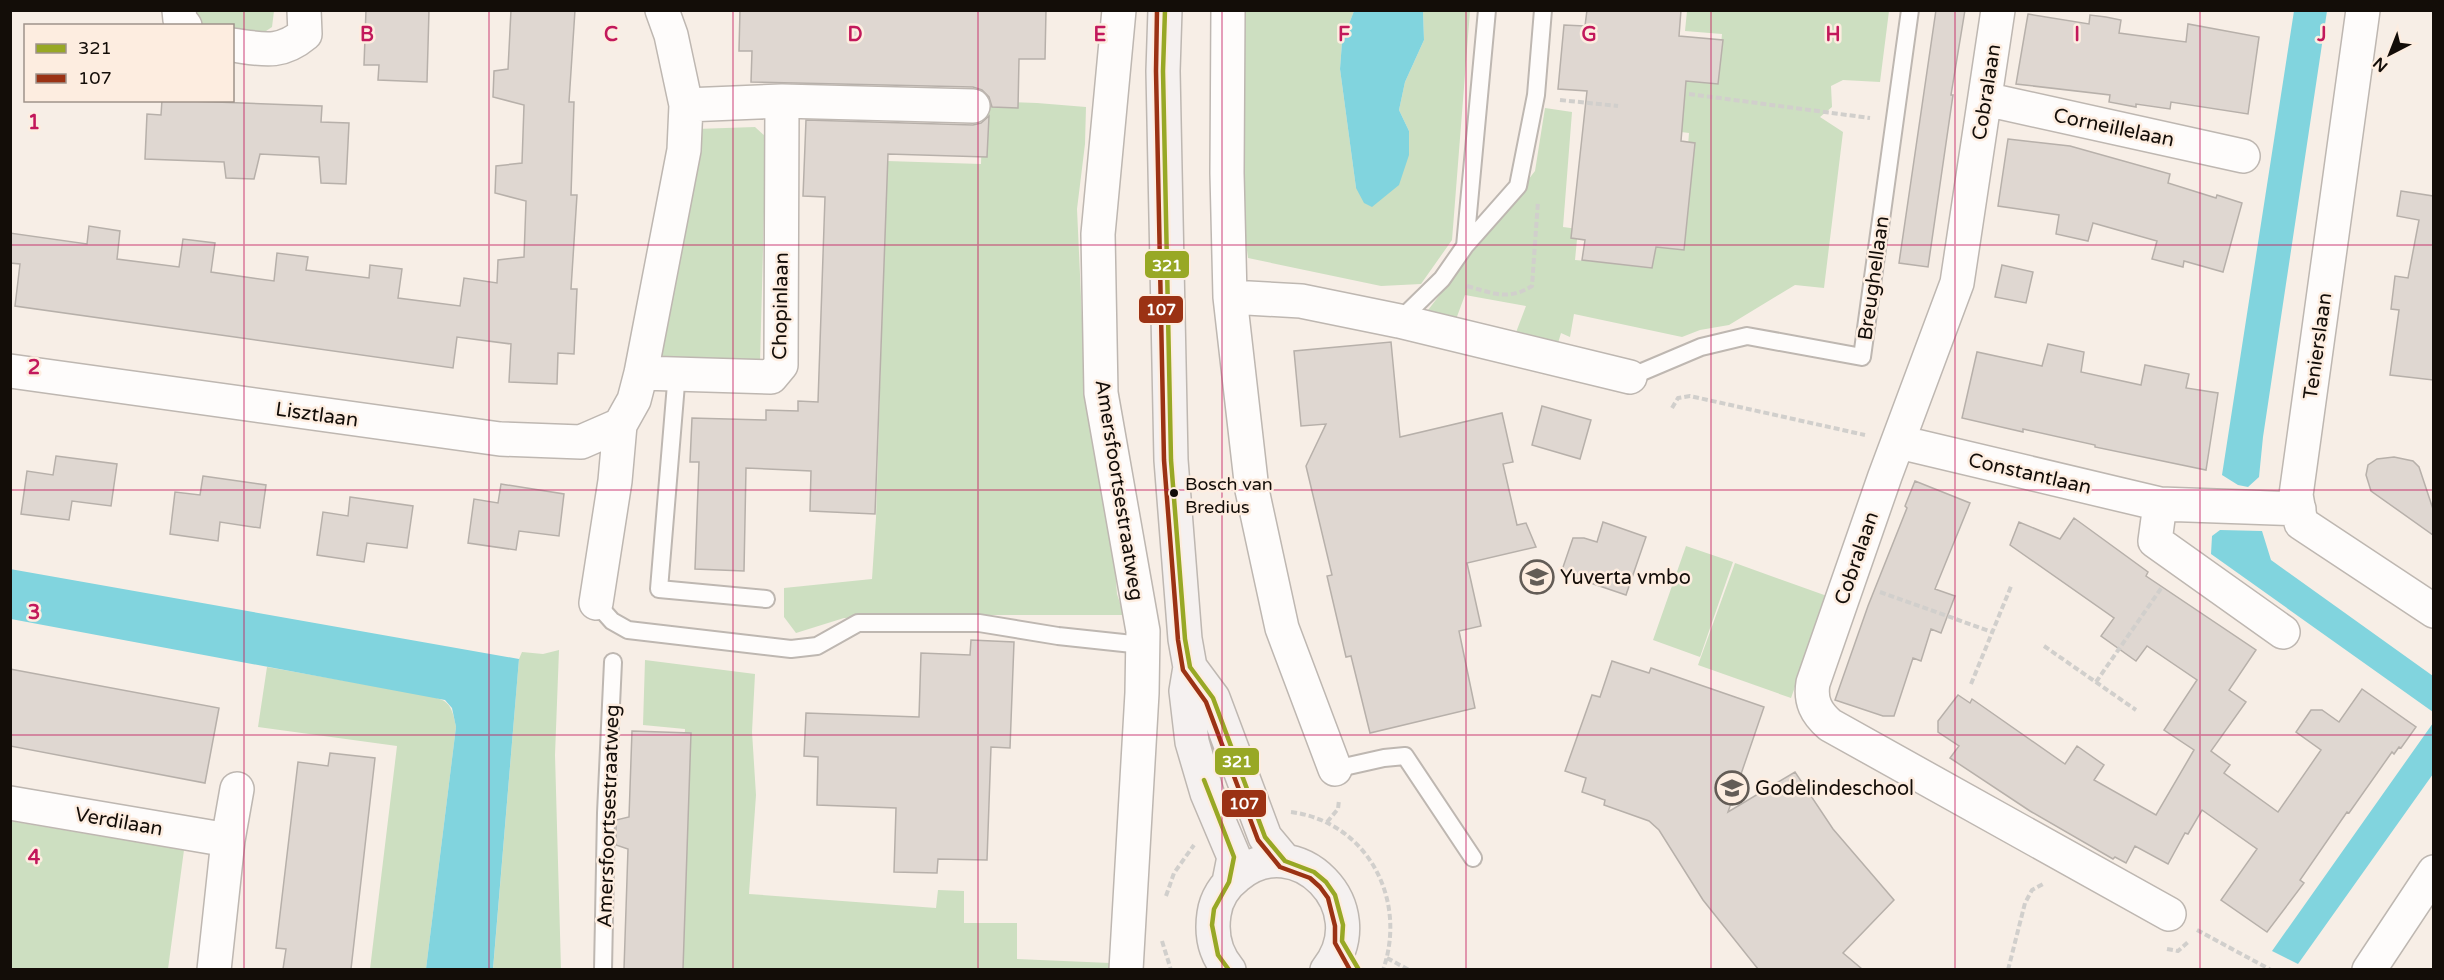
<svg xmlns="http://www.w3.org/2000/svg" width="2444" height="980" font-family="'Varela Round',sans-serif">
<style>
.green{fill:#cddfc1}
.water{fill:#81d4de}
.building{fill:#dfd7d1;stroke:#b7b0aa;stroke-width:1.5}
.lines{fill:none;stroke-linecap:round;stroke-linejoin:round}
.service-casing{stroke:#beb7b1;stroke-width:20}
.minor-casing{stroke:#beb7b1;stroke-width:36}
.secondary-casing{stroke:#beb7b1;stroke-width:36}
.path{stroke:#d1cfcc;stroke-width:4;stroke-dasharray:6 3;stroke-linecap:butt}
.service{stroke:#fefcfb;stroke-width:16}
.minor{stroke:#fefcfb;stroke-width:33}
.secondary{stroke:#f5f1f0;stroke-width:33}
.bus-1-casing{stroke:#fdede0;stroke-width:9}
.bus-2-casing{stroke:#fdede0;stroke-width:9}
.bus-1{stroke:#98a825;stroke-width:4.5}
.bus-2{stroke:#9b3214;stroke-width:4.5}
.grid{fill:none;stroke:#c2185b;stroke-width:1.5;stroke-opacity:0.55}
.bus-dot{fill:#130d08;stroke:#fdede0;stroke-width:2}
.labels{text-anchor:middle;stroke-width:5;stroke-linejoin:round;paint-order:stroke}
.bus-label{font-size:18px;fill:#130d08;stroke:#fdede0;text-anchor:start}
.street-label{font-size:20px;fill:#130d08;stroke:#fdede0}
.poi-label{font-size:20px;fill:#130d08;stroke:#fdede0;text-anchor:start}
.grid-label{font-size:20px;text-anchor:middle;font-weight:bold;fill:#c2185b;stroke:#fdede0;stroke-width:5;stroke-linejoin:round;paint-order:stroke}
.line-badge{stroke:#fdede0;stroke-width:2}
.badge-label{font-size:16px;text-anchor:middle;font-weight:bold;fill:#fff}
</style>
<rect width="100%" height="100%" fill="#f7eee6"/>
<!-- green -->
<path class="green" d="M192 11H274L272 27 263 33 233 31 232 26C213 25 200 31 192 11Z
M1241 11H1354L1342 42 1340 69 1356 188 1409 131 1399 110 1405 82 1424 40 1423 11H1470L1452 240 1421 284 1381 286 1248 258 1237 173Z
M1687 11H1889L1880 82 1843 80 1831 86 1832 107 1820 117 1843 132 1824 288 1795 285 1729 325 1700 330 1682 337 1574 314 1570 337 1561 333 1556 350 1515 335 1526 306 1465 295 1455 322 1425 314 1535 171 1545 108 1572 112 1563 227 1578 229 1575 260 1648 266 1650 246 1680 248 1689 133 1673 131 1678 77 1718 81 1722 34 1685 31Z
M983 101 1037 103 1086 107 1085 144 1077 209 1083 340 1096 445 1112 532 1117 594 1124 615H922L844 618 796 633 784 617V588L872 579 876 518 887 161 981 164Z
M755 127 766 137 760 363 655 358 696 129Z
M1686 546 1733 562 1700 657 1653 640Z
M1735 563 1827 596 1791 698 1698 665Z
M559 650 555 755 561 969 493 970 519 659 522 652 543 654Z
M645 660 755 674 752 732 756 795 749 894 936 908 938 890 964 891V923H1017V959L1110 963 1109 969H676L685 729 643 725Z
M267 667 420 694C446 700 451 699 456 727L426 969H370L397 746 258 727Z
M10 821 184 850 168 969H11Z"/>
<!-- water -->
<path class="water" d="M1354 11H1423L1424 40 1405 82 1399 110 1409 131V155L1399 185 1372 207 1364 203 1356 188 1340 69 1342 42Z
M2294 11H2327L2263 437 2259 477 2248 487 2238 485 2222 475Z
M2220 530 2262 531 2271 560 2433 676V712L2211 554 2212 536Z
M10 569 519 659 493 969H426L456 727 452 708 445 700 11 619Z
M2433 723V774L2298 964 2272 951Z"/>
<!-- building -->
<path class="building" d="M366 10H429L427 82 378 80 379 65H364Z
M511 10H575L569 102H574L571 195H577L571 289H577L574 354 558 353 557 384 509 382 511 344 457 337 453 368 15 306 20 264 10 263V233L87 244 89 226 120 231 117 259 179 267 183 239 215 243 211 272 274 281 277 253 308 257 306 270 369 278 370 265 402 269 398 298 460 306 464 278 497 283 498 260 524 257 526 201 495 193 496 166 522 163 524 105 493 97 494 71 508 69Z
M740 10H1046L1045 59H1019L1018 108 992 107 989 97 982 90 973 87 751 82 752 51H739Z
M1587 10H1681L1679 36 1723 40 1718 84 1686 81 1681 141 1695 143 1684 250 1656 247 1652 268 1582 260 1585 240 1571 238 1587 91 1558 89 1564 25 1585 26Z
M1936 10H1965L1951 95H1953L1928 267 1899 263Z
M2028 14 2089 24 2090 15 2106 17 2121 20 2119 33 2186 42 2188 24 2259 37 2248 114 2171 102 2170 109 2136 104V107L2109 102 2110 95 2016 84Z
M162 100 322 106 321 122 349 123 346 184 321 183 319 157 260 154 254 179 226 178 224 162 145 159 147 114 161 115Z
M989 116 987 157 888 154 875 514 810 511 811 471 746 468 744 571 695 569 699 462H690L692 418 766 420V410L798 411V401L818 402 825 197 803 196 806 120 973 125 981 123Z
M2008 139 2070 146 2170 174 2168 183 2216 198 2217 195 2242 203 2223 272 2184 261 2183 267 2152 259 2157 241 2093 223 2088 241 2056 234 2059 215 1998 206Z
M2401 191 2433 196V380L2390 375 2399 310 2391 309 2395 276 2408 278 2419 220 2397 216Z
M2002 265 2033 272 2026 303 1995 297Z
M1391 342 1400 437 1502 413 1513 462 1503 464 1517 525 1526 523 1536 547 1467 563 1481 626 1459 631 1475 708 1370 733 1351 656 1346 657 1327 576 1332 575 1306 466 1326 424 1301 426 1294 351Z
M2048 344 2084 352 2081 372 2141 385 2145 365 2189 374 2186 388 2218 393 2206 470 2095 447V445L2023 429V432L1962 418 1977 352 2042 366Z
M1542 406 1591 420 1580 459 1532 445Z
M56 456 117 464 111 506 72 501 69 520 21 514 27 471 53 475Z
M2394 457 2413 461 2419 467 2433 509V535L2371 491 2366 475 2368 465 2377 459Z
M203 476 266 485 260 528 220 522 218 541 170 534 175 492 200 495Z
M1915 481 1970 503 1935 589 1955 596 1941 633 1931 629 1921 661 1913 658 1894 716H1883L1835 700 1868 606 1907 508 1905 506Z
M501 484 564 494 559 536 519 531 516 550 468 543 474 499 498 503Z
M350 497 413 506 407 548 367 543 364 562 317 555 323 512 348 516Z
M2074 518 2148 572 2146 576 2256 650 2229 690 2246 702 2211 751 2230 765 2224 773 2278 812 2321 750 2296 732 2311 710H2322L2339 722 2362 689 2416 727 2401 748 2399 747 2394 754 2392 752 2349 813 2347 812 2300 880 2304 883 2267 932 2221 900 2257 849 2202 810 2188 834 2185 833 2168 864 2135 846 2126 863 2115 857 2113 859 2030 811 1950 758 1959 746 1938 732V721L1958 695 1970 703 1972 699 2065 764 2077 746 2104 765 2094 780 2156 815 2194 750 2164 730 2197 680 2147 646 2136 661 2101 636 2114 618 2010 545 2019 522 2060 539Z
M1603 522 1646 537 1626 595 1561 573 1573 538H1584L1597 542Z
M971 640 1014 642 1010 748 991 747 987 860 938 859 937 873 894 872 896 808 817 805 818 757 804 756 806 713 919 717 921 653 970 655Z
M1612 661 1649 673 1651 668 1764 707 1728 812 1795 772 1833 829 1894 900 1843 953 1862 969H1758L1703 900 1659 830 1649 821 1604 805 1605 800 1582 792 1586 778 1565 771 1592 695 1600 697Z
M10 669 219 708 205 783 10 746Z
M632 731 691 733 683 969H624L628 849 616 845V820L629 817Z
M330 753 375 758 351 969H283L286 949 276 948 298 762 328 766Z"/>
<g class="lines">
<defs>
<path id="service" d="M1465 246 1487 10
M1399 321 1442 279 1465 246 1518 186 1536 95 1543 10
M677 372 659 589 766 599
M1630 377 1701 347 1747 336 1862 357 1910 10
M596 603 612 621 628 630 791 649 817 646 858 623H979L1058 636 1142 645
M1335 769 1384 758 1405 756 1473 858
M603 970 606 813 613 662"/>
<path id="minor" d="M179 10 180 20 185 26
M1119 10 1098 234 1101 393 1143 631 1142 693 1126 970
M1228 10 1227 173 1230 297 1252 490 1282 628 1335 769
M1998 10 1957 283 1885 476 1813 683C1810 701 1816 713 1830 725L2169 914
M2363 10 2296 495 2301 523 2434 611
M232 45C262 49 280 55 305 34L304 10
M1985 99 2243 156
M686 105 782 101 973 106
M1230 297 1301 301 1399 321 1630 377
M10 371 500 439 581 442 620 425
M641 373 771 377 781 365 782 101
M1899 442 2160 504 2299 509
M2160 504 2155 541 2283 632
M596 603 615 481 620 425 634 400 641 373 684 150 686 105 671 35 662 10
M10 803 228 840
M214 970 228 840 237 789
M2369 970 2434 872"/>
<path id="secondary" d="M1165 10 1163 71 1171 460 1185 639 1190 667 1186 691 1192 742 1207 793 1234 857 1229 882
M1190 667 1213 698 1265 837 1285 861
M1229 970C1215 954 1211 934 1214 914 1216 899 1225 885 1237 876 1296 826 1377 908 1327 970"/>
</defs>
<!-- service casing -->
<use href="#service" class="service-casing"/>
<!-- minor casing -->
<use href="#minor" class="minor-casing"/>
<!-- secondary casing -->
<use href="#secondary" class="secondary-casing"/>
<!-- path -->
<path class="path" d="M1689 94 1870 118
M1560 100 1618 106
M1467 286C1492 293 1508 301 1532 286L1538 201
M1672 408 1678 398 1690 396 1865 435
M1880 592 1992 632
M2044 646 2136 710
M2096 682 2162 587
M1971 684 2012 584
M1291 812C1367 822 1408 899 1383 970
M1327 822 1338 809 1339 800
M1166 896 1174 873 1194 845
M2197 930 2271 970
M1162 941 1171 970
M2167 949 2178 951 2188 942
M1387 958 1409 970
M2008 970 2025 903 2032 890 2045 883"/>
<!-- service -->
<use href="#service" class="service"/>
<!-- minor -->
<use href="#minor" class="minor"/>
<!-- secondary -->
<use href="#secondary" class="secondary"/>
<defs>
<path id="bus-1" d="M1165 10 1163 71 1171 460 1185 639 1190 667 1213 698 1265 837 1285 861 1314 872 1326 882 1335 895 1343 925 1342 941 1359 970
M1204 780 1234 857 1229 882 1214 909 1212 925 1218 955 1229 970"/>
<path id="bus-2" d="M1157 10 1156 71 1164 460 1178 640 1183 670 1206 702 1258 840 1280 867 1310 878 1320 887 1328 898 1335 926V943L1350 970"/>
</defs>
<!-- bus-1 casing -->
<use href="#bus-1" class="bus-1-casing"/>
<!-- bus-2 casing -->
<use href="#bus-2" class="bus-2-casing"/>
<!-- bus-1 -->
<use href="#bus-1" class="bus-1"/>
<!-- bus-2 -->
<use href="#bus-2" class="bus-2"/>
</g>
<!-- grid -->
<path class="grid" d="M244 10V970M489 10V970M733 10V970M978 10V970M1222 10V970M1466 10V970M1711 10V970M1955 10V970M2200 10V970M10 245H2434M10 490H2434M10 735H2434"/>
<!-- icons -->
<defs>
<symbol id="school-ring" viewBox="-11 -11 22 22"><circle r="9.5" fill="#fdede0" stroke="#635c56" stroke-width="1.5"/><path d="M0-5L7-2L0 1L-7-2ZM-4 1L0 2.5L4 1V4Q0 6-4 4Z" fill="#635c56"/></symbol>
</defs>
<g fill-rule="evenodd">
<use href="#school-ring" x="1518" y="558" width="38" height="38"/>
<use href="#school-ring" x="1713" y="769" width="38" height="38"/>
</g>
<!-- markers -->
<circle class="bus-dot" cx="1174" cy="493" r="5"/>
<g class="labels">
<!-- bus labels -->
<g class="bus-label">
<text x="1185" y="490">Bosch van<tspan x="1185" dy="23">Bredius</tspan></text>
</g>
<!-- street labels -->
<g class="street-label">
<text transform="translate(1986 92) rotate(-81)" y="7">Cobralaan</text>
<text transform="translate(2114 127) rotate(12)" y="7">Corneillelaan</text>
<text transform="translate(1873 278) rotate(-82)" y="7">Breughellaan</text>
<text transform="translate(780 306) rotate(-89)" y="7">Chopinlaan</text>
<text transform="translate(2317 346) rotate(-82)" y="7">Tenierslaan</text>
<text transform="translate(317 414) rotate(8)" y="7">Lisztlaan</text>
<text transform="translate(2030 473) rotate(13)" y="7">Constantlaan</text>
<text transform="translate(1120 490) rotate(81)" y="7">Amersfoortsestraatweg</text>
<text transform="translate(1856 558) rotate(-71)" y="7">Cobralaan</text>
<text transform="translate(608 816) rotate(-88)" y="7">Amersfoortsestraatweg</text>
<text transform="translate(119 821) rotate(10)" y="7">Verdilaan</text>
</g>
<!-- poi labels -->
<g class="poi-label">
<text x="1560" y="584">Yuverta vmbo</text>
<text x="1755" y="795">Godelindeschool</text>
</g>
</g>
<g class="grid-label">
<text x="367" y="41">B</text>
<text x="611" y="41">C</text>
<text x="855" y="41">D</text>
<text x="1100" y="41">E</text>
<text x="1344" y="41">F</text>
<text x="1589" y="41">G</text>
<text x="1833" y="41">H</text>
<text x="2077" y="41">I</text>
<text x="2322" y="41">J</text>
<text x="34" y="129">1</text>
<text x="34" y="374">2</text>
<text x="34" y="619">3</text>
<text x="34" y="864">4</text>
</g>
<g class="line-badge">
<rect x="1144" y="250" width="46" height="29" rx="6" fill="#98a825"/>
<rect x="1138" y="295" width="46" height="29" rx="6" fill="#9b3214"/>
<rect x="1214" y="747" width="46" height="29" rx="6" fill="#98a825"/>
<rect x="1221" y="789" width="46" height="29" rx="6" fill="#9b3214"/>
</g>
<g class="badge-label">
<text x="1167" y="271">321</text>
<text x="1161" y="315">107</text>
<text x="1237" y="767">321</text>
<text x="1244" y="809">107</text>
</g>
<!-- border -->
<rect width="2444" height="980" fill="none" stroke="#130d08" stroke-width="24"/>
<!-- legend -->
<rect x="24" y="24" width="210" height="78" fill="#fdede0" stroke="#9f938a" stroke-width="1.5"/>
<rect x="36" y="44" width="30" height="9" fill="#98a825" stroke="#9f938a" stroke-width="1.5"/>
<text x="78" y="54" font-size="18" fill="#130d08">321</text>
<rect x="36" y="74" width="30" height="9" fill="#9b3214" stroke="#9f938a" stroke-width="1.5"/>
<text x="78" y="84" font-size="18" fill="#130d08">107</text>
<!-- north arrow -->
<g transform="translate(2390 54) rotate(222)" stroke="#fdede0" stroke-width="4.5" paint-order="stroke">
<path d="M0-4.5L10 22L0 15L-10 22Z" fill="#130d08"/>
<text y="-9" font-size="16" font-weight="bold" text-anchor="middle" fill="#130d08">N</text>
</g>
</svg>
